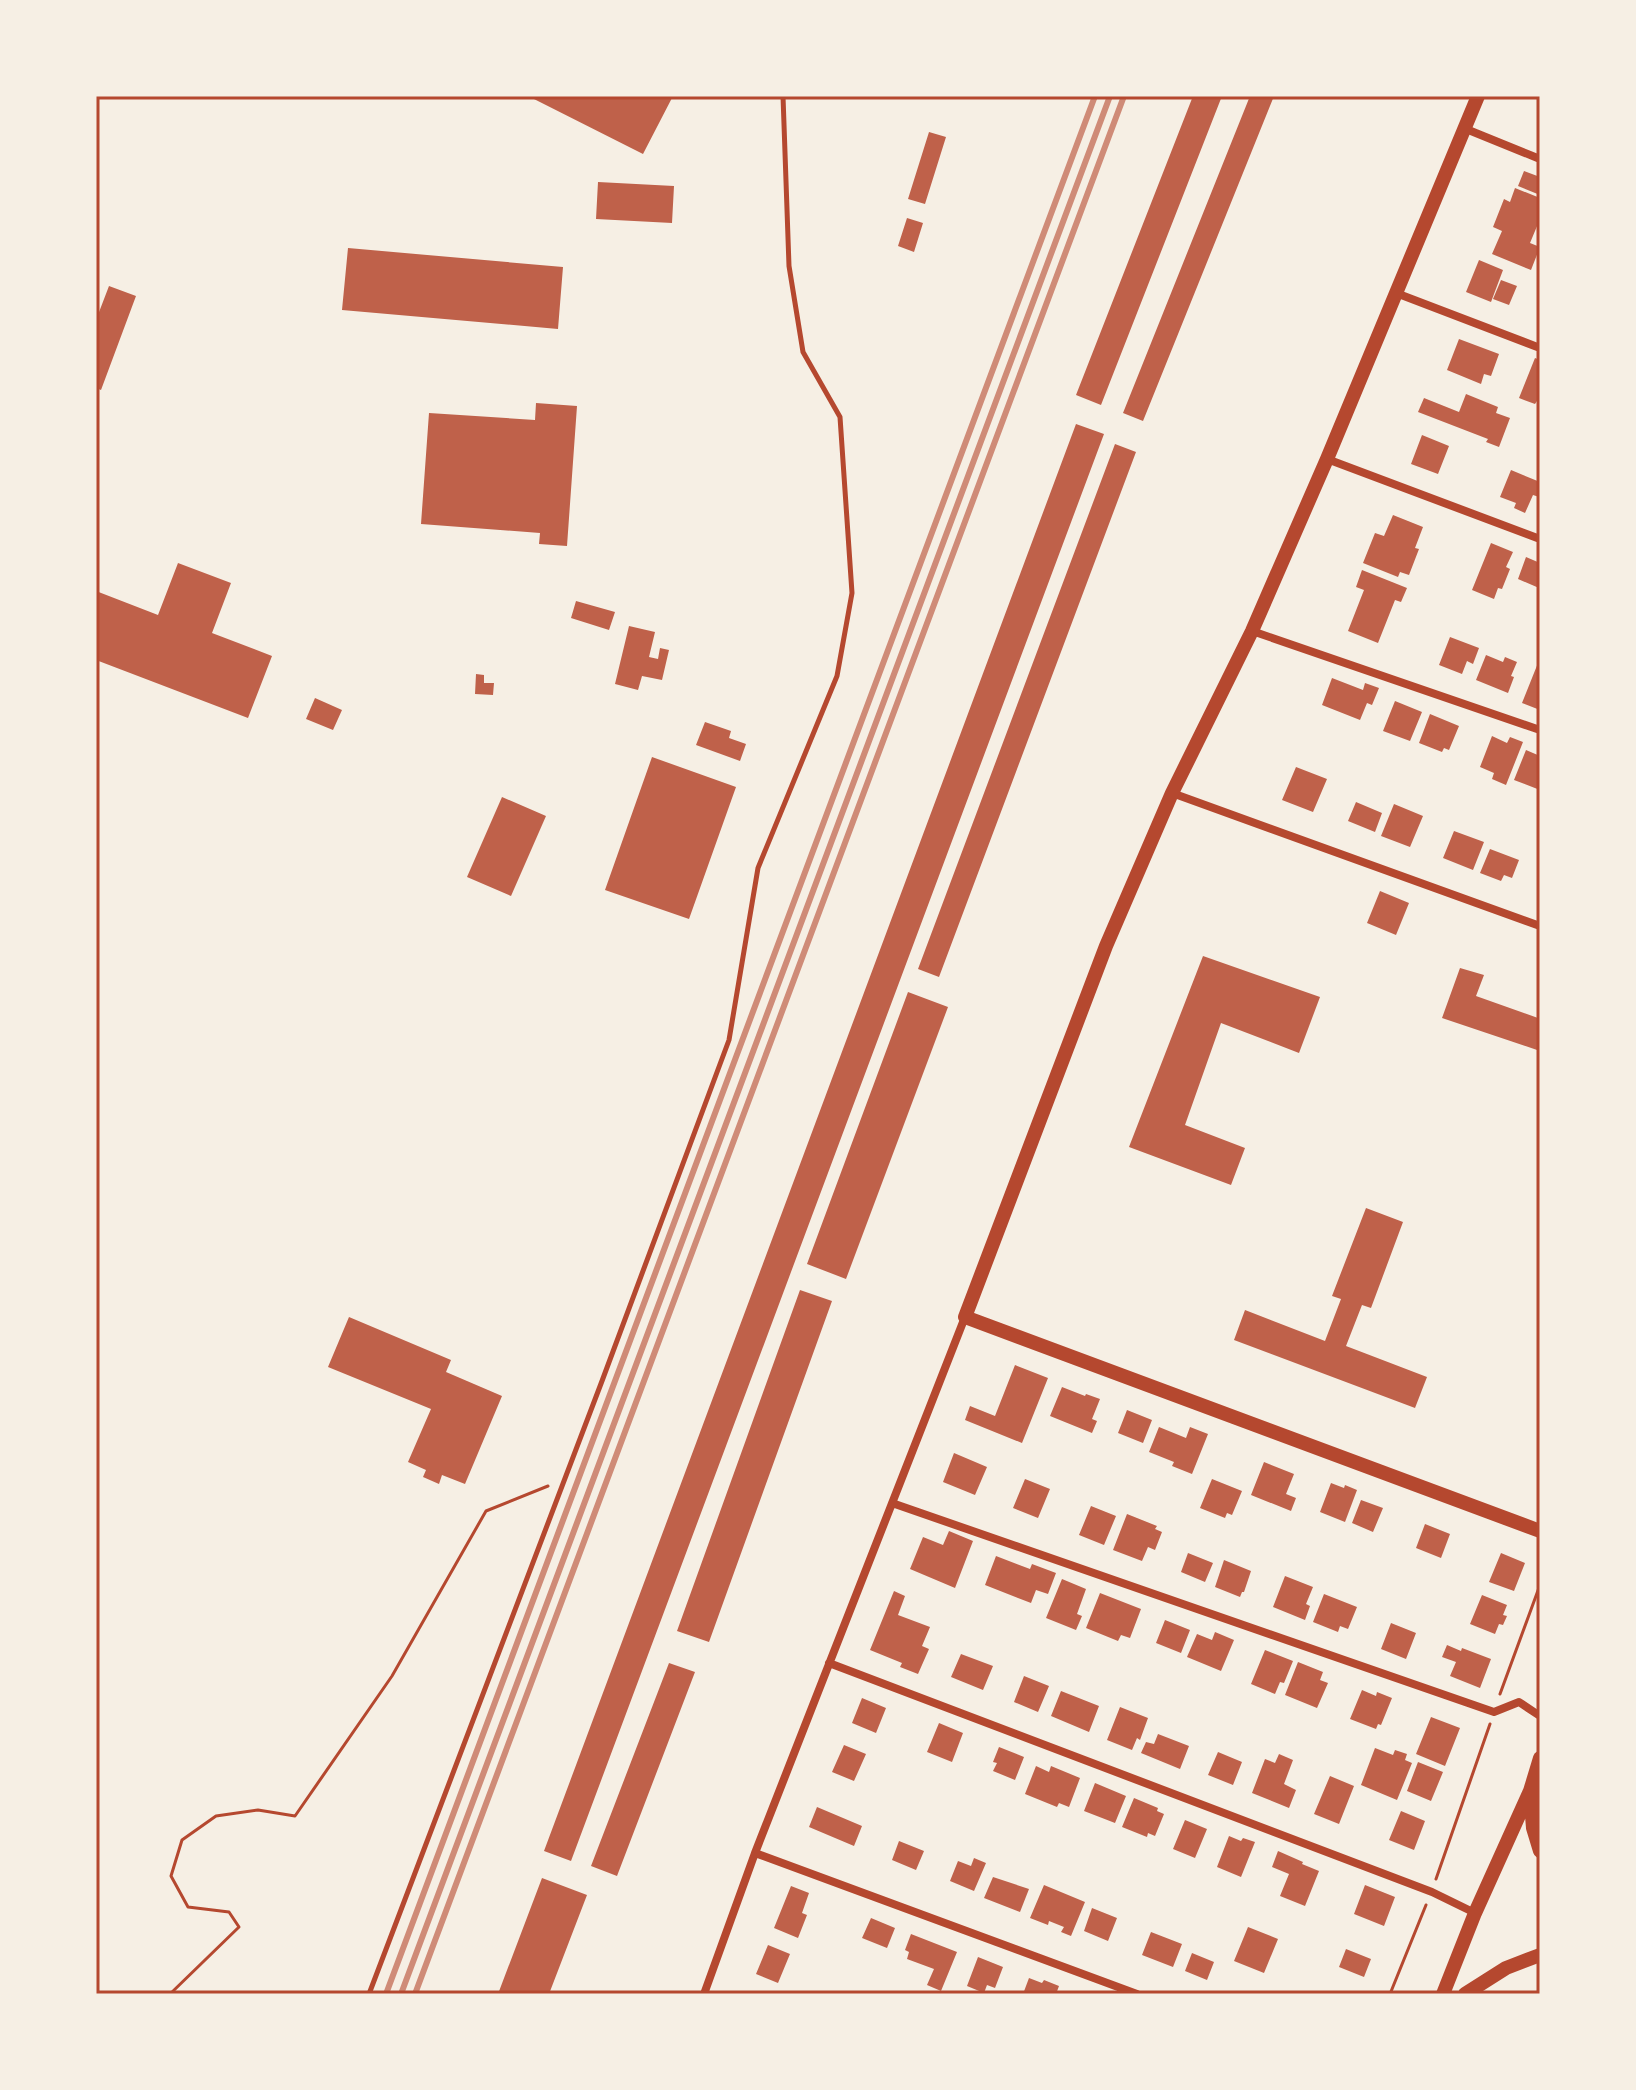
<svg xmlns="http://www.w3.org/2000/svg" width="1636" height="2090" font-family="'DM Sans',sans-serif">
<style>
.building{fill:#bf614a}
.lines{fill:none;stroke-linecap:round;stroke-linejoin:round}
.path{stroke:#b5482f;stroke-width:3}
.service{stroke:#b5482f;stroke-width:5}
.minor{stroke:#b5482f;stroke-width:8}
.primary{stroke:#b5482f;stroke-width:14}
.rail{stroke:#cf8b77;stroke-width:6}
.neatline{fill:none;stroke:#b5482f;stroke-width:3}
</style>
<rect width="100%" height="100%" fill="#f6efe4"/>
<!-- building -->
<path class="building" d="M528 96H673L643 154Z
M1193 96H1222L1101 405 1076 395Z
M1250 96H1274L1143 421 1123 413Z
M929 132 946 137 925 204 908 199Z
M1524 171 1540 177V195L1518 186Z
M598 182 674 186 672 223 596 219Z
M1515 188 1540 198V219L1530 243 1540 247 1531 270 1492 254 1502 231 1493 227 1504 199 1510 202Z
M907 218 923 223 914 252 898 246Z
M348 248 563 267 558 329 342 310Z
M1479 260 1503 270 1491 302 1466 292Z
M1501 280 1517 286 1509 305 1493 299Z
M109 286 136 296 101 390 96 388V320Z
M1459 339 1499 354 1491 376 1484 374 1481 384 1447 370Z
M1535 358 1540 360V402L1537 401 1535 404 1519 398Z
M1466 394 1498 407 1496 413 1510 418 1499 447 1486 442 1488 439 1418 412 1424 398 1459 412Z
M536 403 577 406 567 546 539 544 540 533 421 524 429 413 535 420Z
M1076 424 1104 434 571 1861 544 1851Z
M1422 435 1449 446 1438 474 1411 464Z
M1115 444 1136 452 939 977 918 969Z
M1511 470 1540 482 1539 497 1533 495 1525 513 1514 508 1516 503 1500 497Z
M1393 515 1423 527 1415 548 1419 549 1409 575 1400 572 1398 577 1363 563 1375 533 1384 536Z
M1491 543 1513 552 1506 567 1510 569 1502 589 1498 588 1494 599 1472 590Z
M1526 557 1540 563 1539 588 1518 579Z
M178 563 231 583 212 633 272 656 248 718 96 660V591L158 615Z
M1362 570 1407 588 1401 602 1395 600 1378 643 1348 631 1364 590 1356 587Z
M576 601 615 612 609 630 571 618Z
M629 626 655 632 649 657 658 659 660 648 669 650 662 680 642 676 638 690 615 684Z
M1450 637 1479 648 1473 664 1467 661 1462 674 1439 665Z
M1486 655 1503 662 1505 657 1517 662 1511 676 1514 677 1508 693 1476 680Z
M1540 658V710L1522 703Z
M476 674 484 675V683H494L493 695 475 694Z
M1332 678 1363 690 1365 683 1379 688 1372 705 1367 703 1360 720 1322 705Z
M315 698 342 710 333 730 306 719Z
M1395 701 1422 712 1410 741 1383 731Z
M1430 714 1459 726 1449 750 1444 748 1442 752 1419 743Z
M705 722 731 731 729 738 746 744 740 761 696 745Z
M1492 736 1507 743 1510 737 1523 742 1506 785 1492 779 1494 773 1480 767Z
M1526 750 1540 756V790L1514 780Z
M652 757 736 787 689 919 605 890Z
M1296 767 1327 779 1313 812 1282 800Z
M502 797 546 816 511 896 467 877Z
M1356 802 1382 813 1375 832 1348 821Z
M1394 804 1423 816 1410 847 1381 836Z
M1454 831 1484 842 1473 870 1443 858Z
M1490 849 1519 860 1512 878 1504 875 1501 881 1480 873Z
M1380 891 1409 903 1396 935 1367 923Z
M1203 956 1320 997 1299 1053 1221 1023 1185 1125 1245 1148 1231 1185 1129 1147Z
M1460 968 1484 975 1476 996 1538 1018 1540 1012V1051L1442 1018Z
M908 992 948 1007 846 1279 807 1264Z
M1366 1208 1403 1222 1371 1308 1362 1305 1346 1346 1427 1377 1415 1408 1234 1340 1245 1310 1325 1341 1341 1299 1332 1296Z
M800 1290 832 1301 709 1642 677 1631Z
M349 1317 451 1360 446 1372 502 1396 465 1484 442 1475 439 1484 423 1477 426 1470 408 1462 431 1409 328 1367Z
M1015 1365 1048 1378 1022 1443 965 1420 970 1406 995 1416Z
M1062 1387 1085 1396 1086 1394 1100 1399 1092 1419 1097 1421 1092 1433 1050 1416Z
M1127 1410 1152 1420 1143 1443 1118 1433Z
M1159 1427 1186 1438 1190 1427 1208 1434 1192 1474 1172 1466 1174 1462 1149 1452Z
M954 1453 987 1467 975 1495 943 1482Z
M1264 1462 1294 1474 1286 1494 1296 1498 1291 1511 1251 1495Z
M1025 1479 1050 1489 1038 1518 1013 1508Z
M1212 1479 1242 1491 1232 1515 1227 1513 1225 1518 1200 1508Z
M1331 1483 1344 1488 1345 1485 1357 1490 1345 1522 1320 1512Z
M1361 1500 1383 1508 1373 1532 1352 1523Z
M1091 1506 1116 1516 1104 1545 1079 1535Z
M1127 1514 1157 1526 1155 1529 1162 1532 1155 1550 1148 1547 1142 1561 1113 1550Z
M1425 1524 1450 1534 1441 1558 1416 1548Z
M949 1531 973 1541 955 1588 910 1569 923 1537 943 1545Z
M1188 1553 1213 1563 1205 1582 1181 1572Z
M1501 1553 1525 1563 1514 1591 1489 1582Z
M996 1556 1030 1569 1032 1564 1056 1573 1048 1594 1036 1590 1031 1603 985 1585Z
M1224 1560 1251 1571 1244 1592H1242L1240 1597 1215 1587Z
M1285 1576 1313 1587 1306 1604 1310 1606 1305 1620 1273 1607Z
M1062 1579 1086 1589 1077 1614 1082 1616 1076 1630 1046 1618Z
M894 1591 905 1596 898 1615 930 1627 922 1646 929 1649 918 1674 900 1667 902 1663 870 1650Z
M1100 1593 1141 1609 1130 1638 1121 1635 1118 1641 1086 1628Z
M1324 1594 1357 1607 1348 1629 1340 1626 1338 1632 1313 1622Z
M1482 1595 1507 1605 1503 1615 1507 1616 1503 1625 1499 1624 1495 1634 1470 1624Z
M1165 1620 1190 1630 1181 1653 1156 1643Z
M1391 1623 1416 1633 1406 1659 1381 1649Z
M1215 1632 1234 1640 1221 1671 1187 1657 1197 1634 1212 1640Z
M1447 1645 1461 1651 1462 1648 1491 1659 1480 1688 1450 1676 1456 1662 1442 1657Z
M1265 1650 1293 1661 1284 1683 1280 1682 1275 1694 1251 1684Z
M961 1654 993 1666 983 1690 951 1677Z
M1298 1662 1323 1672 1320 1680 1328 1683 1317 1708 1285 1695Z
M669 1663 695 1672 617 1876 591 1866Z
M1024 1676 1049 1686 1038 1712 1014 1702Z
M1362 1690 1376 1696 1377 1692 1392 1698 1381 1725 1378 1724 1376 1729 1350 1719Z
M1061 1691 1099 1706 1089 1732 1051 1716Z
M862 1698 886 1708 876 1733 852 1723Z
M1120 1707 1148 1718 1140 1740 1137 1738 1132 1750 1107 1740Z
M1431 1717 1460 1728 1445 1766 1416 1754Z
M939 1723 963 1733 952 1762 927 1752Z
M1158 1734 1189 1746 1180 1769 1141 1753 1146 1742 1154 1744Z
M844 1745 866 1754 854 1781 832 1772Z
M999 1747 1024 1757 1015 1780 993 1771 997 1763 993 1762Z
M1375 1748 1393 1755 1395 1750 1407 1754 1405 1760 1412 1763 1397 1800 1361 1785Z
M1218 1752 1242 1762 1233 1785 1208 1775Z
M1279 1754 1293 1760 1284 1784 1296 1790 1289 1808 1252 1793 1265 1759 1275 1763Z
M1418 1762 1443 1772 1431 1801 1407 1791Z
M1036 1766 1049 1772 1051 1766 1080 1778 1069 1807 1059 1803 1057 1807 1025 1794Z
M1330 1776 1354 1786 1339 1824 1314 1814Z
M1095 1783 1126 1796 1115 1823 1084 1811Z
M1134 1798 1158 1808 1157 1811 1164 1814 1155 1836 1148 1833 1147 1837 1122 1827Z
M817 1807 862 1826 854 1846 809 1827Z
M1401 1811 1425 1821 1414 1850 1389 1840Z
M1185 1820 1207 1829 1195 1858 1173 1849Z
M1229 1836 1241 1841 1243 1838 1255 1842 1241 1877 1217 1867Z
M899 1841 924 1851 916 1870 892 1860Z
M1278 1851 1303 1862 1302 1864 1319 1871 1305 1906 1280 1896 1289 1874 1272 1867Z
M974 1858 986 1863 974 1891 950 1881 958 1861 971 1866Z
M993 1877 1029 1889 1020 1912 984 1898Z
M542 1878 587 1895 549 1994H498Z
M1044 1885 1085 1902 1071 1936 1061 1932 1064 1927 1049 1921 1048 1925 1030 1918Z
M1365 1885 1395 1897 1384 1926 1354 1914Z
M791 1886 809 1893 802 1913 807 1915 798 1938 774 1928Z
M1092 1908 1117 1918 1108 1941 1084 1931Z
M871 1918 895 1928 887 1948 862 1938Z
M1248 1927 1278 1939 1264 1973 1234 1961Z
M1151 1932 1182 1944 1173 1967 1142 1955Z
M911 1934 957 1952 941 1991 927 1985 934 1969 907 1959 909 1952 905 1950Z
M768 1945 790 1954 778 1983 756 1974Z
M1346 1949 1371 1959 1364 1977 1339 1967Z
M1192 1953 1214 1962 1207 1980 1185 1971Z
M978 1957 1003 1967 995 1988 987 1985 984 1993 967 1986Z
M1029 1978 1042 1983 1044 1980 1059 1986 1056 1994H1023Z"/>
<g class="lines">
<!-- path -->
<path class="path" d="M1500 1694 1540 1585
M1436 1879 1490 1724
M170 1994 239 1927 229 1912 188 1907 171 1876 182 1840 216 1816 258 1810 295 1816 392 1676 486 1511 548 1486
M1390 1994 1426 1905"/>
<!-- service -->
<path class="service" d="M369 1994 602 1381 729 1040 758 868 837 676 852 593 840 417 803 352 789 266 783 96"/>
<!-- minor -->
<path class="minor" d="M1466 129 1540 159
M1396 293 1540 348
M1327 459 1540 539
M1252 631 1540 730
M1172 793 1540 926
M892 1503 1494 1712 1519 1702 1540 1716
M829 1663 1432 1892 1475 1913
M755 1853 1137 1994
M704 1994 755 1853 965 1317"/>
<!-- primary -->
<path class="primary" d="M1478 96 1327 459 1252 631 1172 793 1106 946 965 1317 1540 1531
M1540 1758 1530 1791 1533 1828 1540 1851
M1443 1994 1475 1913 1530 1791
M1465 1994 1506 1968 1540 1955"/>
<!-- rail -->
<path class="rail" d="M386 1994 1095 96
M401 1994 1110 96
M415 1994 1124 96"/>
</g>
<!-- border -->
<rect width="1636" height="2090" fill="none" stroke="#f6efe4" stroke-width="196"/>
<rect x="98" y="98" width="1440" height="1894" class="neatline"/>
</svg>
